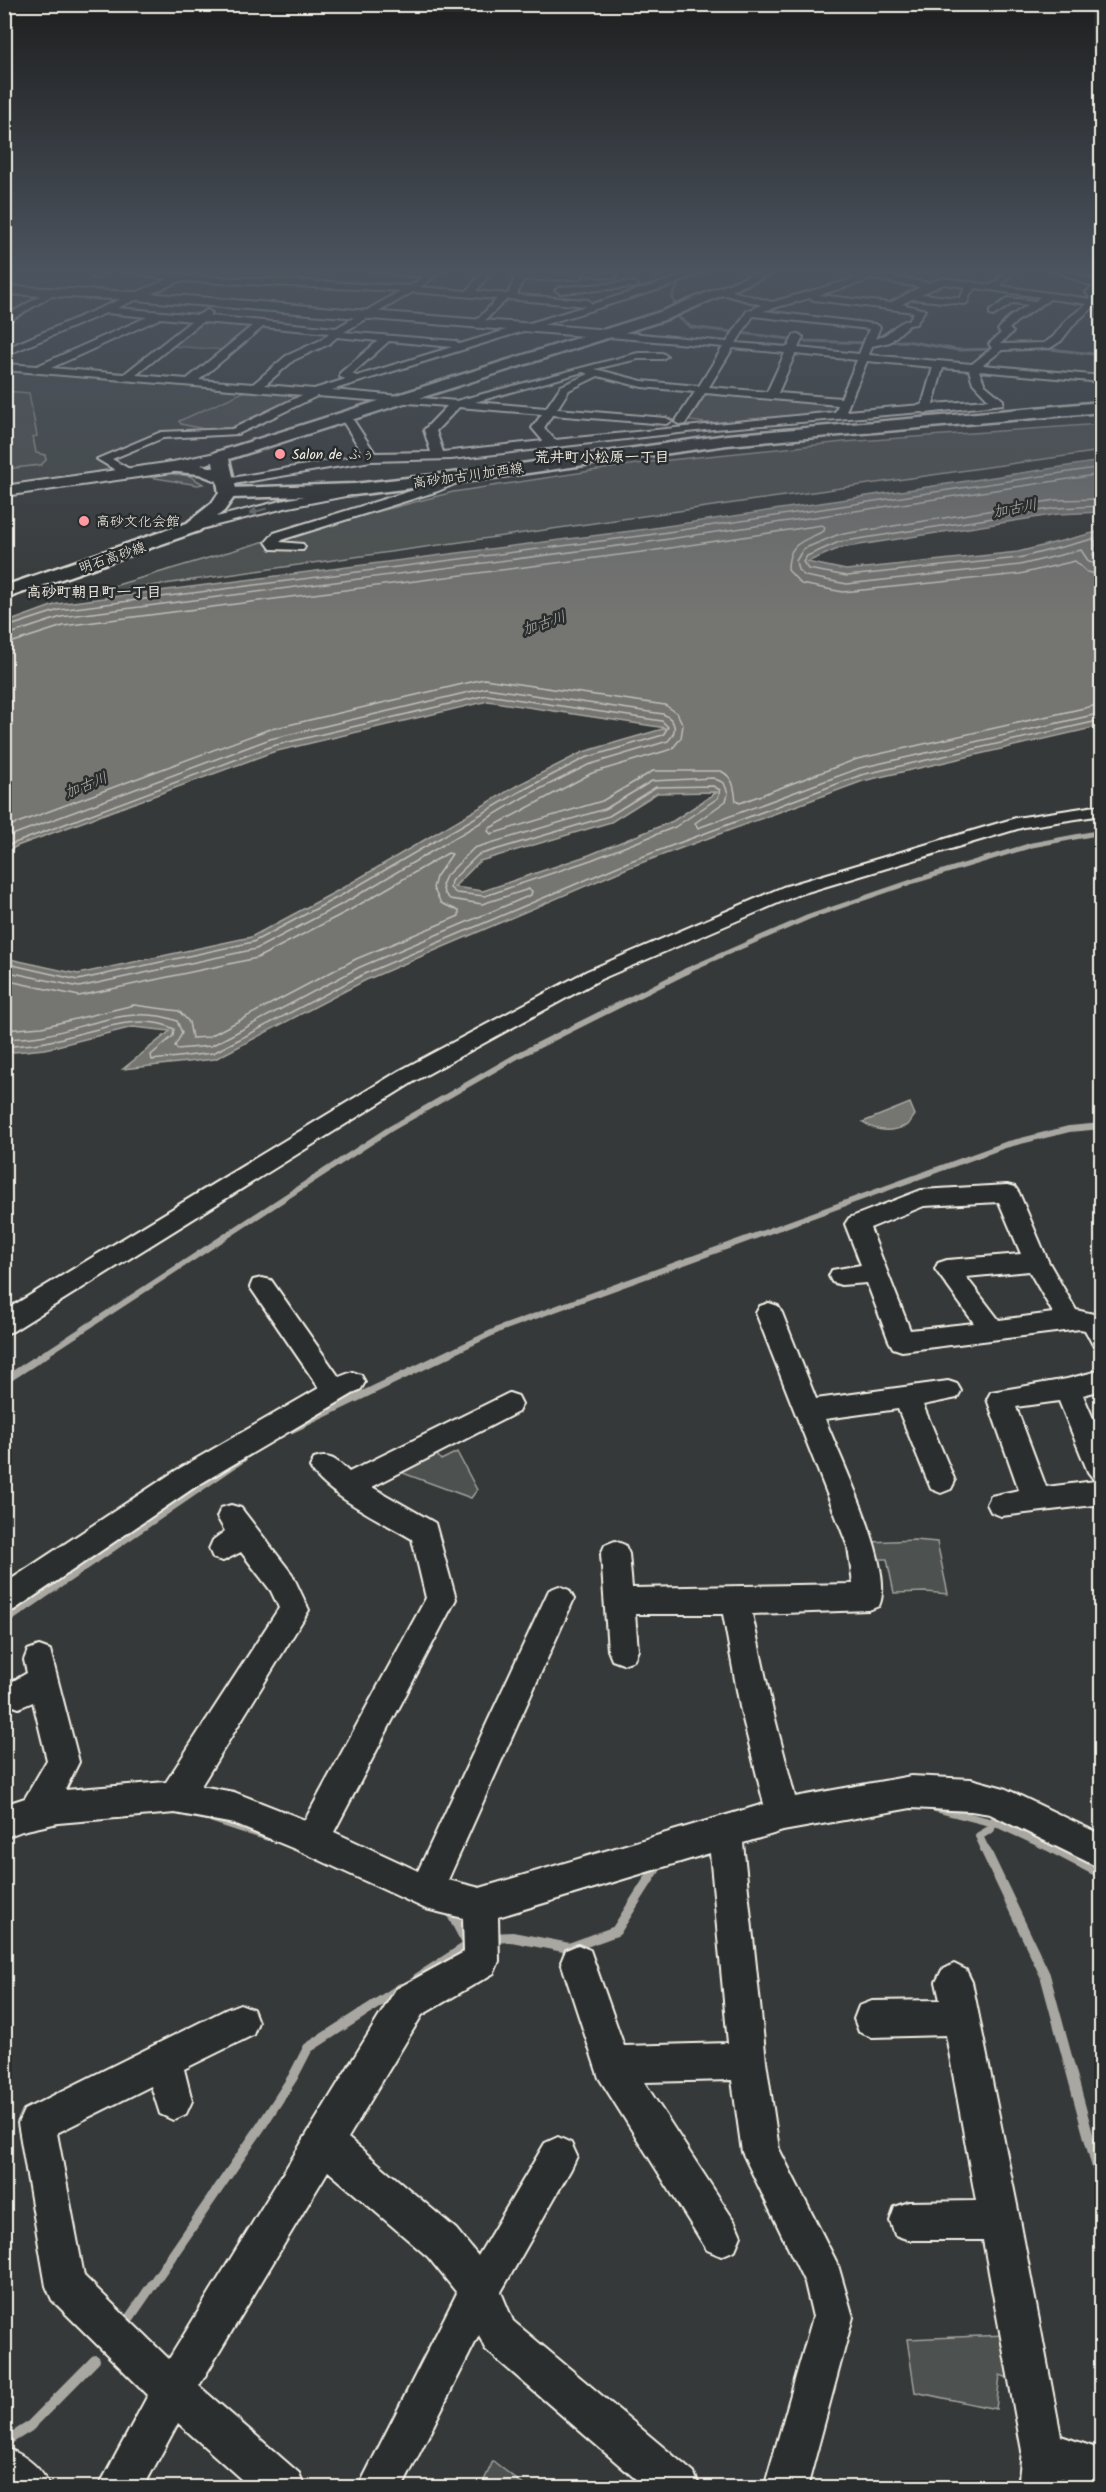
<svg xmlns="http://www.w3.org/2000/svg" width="1106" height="2492" font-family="Kalam,'Klee One',sans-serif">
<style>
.built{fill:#434645}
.green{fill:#4e514f;stroke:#a1a19c;stroke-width:1.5}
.water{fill:#757572;stroke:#a8a7a1;stroke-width:1.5;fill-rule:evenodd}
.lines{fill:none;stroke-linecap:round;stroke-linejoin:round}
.shore{stroke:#c1bfb9;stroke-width:1.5}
.stream-far4{stroke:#a8a7a1;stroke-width:3}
.stream-far3{stroke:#a8a7a1;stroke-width:5}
.stream-far2{stroke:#a8a7a1;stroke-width:6}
.stream-far1{stroke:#a8a7a1;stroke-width:8}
.stream{stroke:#a8a7a1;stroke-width:10}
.minor-casing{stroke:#f4f1e8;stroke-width:4}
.tertiary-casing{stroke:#f4f1e8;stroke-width:4}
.secondary-casing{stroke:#f4f1e8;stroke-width:5}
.primary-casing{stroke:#f4f1e8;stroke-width:5}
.minor{fill:#2a2d2e;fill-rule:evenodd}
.tertiary{fill:#2a2d2e;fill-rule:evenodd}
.secondary{fill:#2a2d2e;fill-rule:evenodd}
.primary{fill:#2a2d2e;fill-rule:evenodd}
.oneway{fill:#71726f}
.poi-dot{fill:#ff9aa2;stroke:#2a2d2e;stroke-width:2}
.labels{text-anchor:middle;stroke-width:5;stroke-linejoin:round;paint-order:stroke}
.far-poi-label{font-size:14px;fill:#f4f1e8;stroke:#2a2d2e;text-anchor:start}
.far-street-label{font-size:14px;fill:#f4f1e8;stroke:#2a2d2e}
.far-neighbourhood-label{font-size:15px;font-weight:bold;fill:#f4f1e8;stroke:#2a2d2e}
.far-water-label{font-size:15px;font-style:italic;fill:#b4b3ad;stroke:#2a2d2e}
</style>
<rect width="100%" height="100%" fill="#363939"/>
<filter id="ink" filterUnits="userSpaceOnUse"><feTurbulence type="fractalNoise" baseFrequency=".0167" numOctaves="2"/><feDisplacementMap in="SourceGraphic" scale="12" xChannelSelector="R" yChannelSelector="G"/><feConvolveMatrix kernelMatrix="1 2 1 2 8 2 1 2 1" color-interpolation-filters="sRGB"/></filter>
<g filter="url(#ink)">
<!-- built -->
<path class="built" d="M4 368 307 395 232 431 160 433 98 458 117 470 5 486Z"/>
<!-- green -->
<path class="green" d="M202 321 254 325 225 350 170 346Z
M250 389 300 395 230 428 204 429 181 424 179 421Z
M5 391 29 393 37 436 33 437 36 453 45 455 46 460 41 465 5 469Z
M707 392 837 404 832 415 715 424 689 421Z
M1101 424V451L80 596 262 542 453 492 650 462 844 442Z
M169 473 190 476 203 484 198 485 143 476Z
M457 1452 477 1490 471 1498 400 1472 437 1455 441 1460Z
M915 1540 937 1542 948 1594 926 1592 894 1593 887 1559H873L870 1542Z
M1006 2335 1014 2380 1000 2375 996 2409 915 2392 907 2339Z
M493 2461 526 2487H481Z"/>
<!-- water -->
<path class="water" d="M1101 461V512L1058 514 840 548 807 562 846 570 1018 552 1101 531V548L1095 551 1102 553 1101 726 863 781 630 867 366 980 215 1059 123 1069 170 1031 133 1027 45 1049 5 1053V958L78 974 251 937 339 890 518 785 583 752 666 728 488 701 273 752 17 846 5 853V623L57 604 647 529ZM717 792 673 821 589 855 483 891 454 887 480 861 611 822 657 793Z
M910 1103 915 1115 908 1125C892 1132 878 1133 863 1122Z"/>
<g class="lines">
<!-- shore -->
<path class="shore" d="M1102 499 1056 500 837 535 803 549 796 561 798 570 805 576 847 584 1020 565 1081 550 1089 562 1102 566
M1102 506 1057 508 839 542 807 556 803 562 808 569 847 576 1019 558 1093 539 1096 542 1093 555 1102 558
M4 628 59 610 648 535 1102 467
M4 636 61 617 649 542 1102 474
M4 645 63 626 650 551 822 525 825 527 824 531C802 542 788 542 788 570L801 584 843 592 1020 574 1075 561 1087 572 1102 575
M713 786 720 790 718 798 675 827 591 860 485 896 456 893 450 888 451 881 478 855 609 816 656 787Z
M4 828 267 730 484 679 665 705 677 713 683 725 681 738 672 749 592 773 490 828 488 831 491 834 602 801 653 771H721C734 778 734 787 736 801L740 803 857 759 1102 704
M4 838 270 739 486 688 663 714C676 720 678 731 668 741L588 765 524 797 346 902 256 949 79 987 4 971
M4 847 272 746 487 695 662 721 668 727 663 735 585 758 521 791 342 895 253 942 78 980 4 963
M4 980 79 996 257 958 350 910 448 853 452 854 436 877 433 888 441 903 459 911V916L356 959 208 1037 192 1038 189 1022 179 1011 134 1005 42 1027 4 1030
M4 1039C18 1038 32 1038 46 1035 88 1026 135 1004 177 1021L182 1033 175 1046 177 1049 211 1046 360 967 531 895 532 891 529 889 482 904 450 899 444 893 442 885 446 876 474 848 605 809 652 781 713 778 724 783 728 793 726 801 695 823 698 828 860 768 1102 713
M4 1047C18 1045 32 1045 46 1042 83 1035 139 1010 174 1029L173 1036 151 1055 152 1060 213 1053 364 974 628 862 861 775 1102 720"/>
<!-- stream-far4 -->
<path class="stream-far4" d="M680 269 685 275 671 281 679 285 672 296 679 318 691 327 806 341 871 343
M883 342 906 341 958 350 1000 349
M1041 348 1102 355"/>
<!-- stream-far3 -->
<path class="stream-far3" d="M685 971 809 917 914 881 1032 845 1102 832"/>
<!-- stream-far2 -->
<path class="stream-far2" d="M44 1355 390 1129 519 1055 689 970
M446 1355 500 1329 1005 1145 1069 1129 1102 1126"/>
<!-- stream-far1 -->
<path class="stream-far1" d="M4 1381 47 1353
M292 1429 450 1353
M4 1622 243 1458
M935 1808 1001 1825 1057 1851
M213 1819 268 1837
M986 1851 979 1836 991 1829 993 1821"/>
<!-- stream -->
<path class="stream" d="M985 1849 1045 1975 1102 2186
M1054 1849 1102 1874
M450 1911 467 1943
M491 1938 512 1937 569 1948 616 1931 660 1862
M418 1978 469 1945
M128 2320 262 2125 293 2077 308 2048 401 1988
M4 2439 8 2440 29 2427 95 2360"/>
<defs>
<path id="minor" d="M99 269H109L98 278H92V274Z
M112 269H136L178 275 409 286 423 277 374 272 370 269 430 272 435 269H445L420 287 467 291 483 271 497 269 489 275 476 291 508 294 515 277 520 274 575 273 558 269H587L616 273V277L613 278 581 274 583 276 578 279 523 280 517 295 588 300 592 304 667 281 697 269H709L673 285 332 390 456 401 638 353H662L667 356 662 359H638L595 369 642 381 699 386 723 347 609 337 604 334 609 331 727 342 747 311 762 305 718 293V289L721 288 772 302 860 277 852 275V271L855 270 929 283 943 278 990 285 997 281 1006 269H1015L1001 286 1091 299 1086 292 1093 287 1051 269H1064L1102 284V290L1097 293 1101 298 1102 306 1096 305 1075 323 1061 341 1050 348 1002 350 983 365 1102 376V382L979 371 985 385 1003 400V404L926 413 922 412 714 429 451 459 371 461 222 486 220 483 226 479 364 455 340 417 346 414 350 415 375 453 431 452 424 430 447 406 317 396 238 434 163 438 112 459 131 470 133 473 127 477 97 459 161 432 232 429 302 395 4 370V364L37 366 147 317 106 313 4 356V349L168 279ZM872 279 920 287 890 303 819 295ZM180 281 400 291 336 328 209 316 212 313 207 310 198 315 117 308ZM944 284 966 287 960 298 921 294ZM976 288 1040 297 1035 301 1008 298 990 311V315L993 316 1013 303 1028 305 1008 318 998 330 1001 333 989 344 992 348 972 364 869 355 872 346 890 342 909 325 916 324 925 310 902 304 912 299 964 304 967 303 971 293ZM413 292 497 299 473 324 478 327 507 299 586 306 460 344 455 341 344 332ZM810 298 814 300 914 312 909 320C895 322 889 336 875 339L880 327 875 324 763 311ZM1050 299 1087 304 1067 319 1053 337 1044 343 1000 344 1013 332 1009 329 1016 322ZM753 316 869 329 859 354 798 348 803 337 798 334 794 335 788 347 736 343ZM161 318 191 321 124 374 51 368ZM202 322 252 326 187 379 136 375ZM263 327 329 333 321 340 286 356 253 384 199 380ZM337 337 378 341 340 373V377L346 379 314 389 265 385 294 360 329 344ZM389 341 452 347 357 376 352 374ZM733 348 785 353 767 392 709 387ZM795 354 857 360 841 398 778 393ZM867 361 933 367 922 405 846 411ZM943 368 969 370 973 383 989 400 933 404ZM583 372 589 374 561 386 546 408 475 402ZM598 376 642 387 695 392 675 422 681 425 685 424 705 393 838 405 835 412 555 440 544 428 552 415 666 424 672 421 666 418 557 409 569 390ZM459 407 542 414 532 428 543 441 443 452 436 431Z
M633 282 638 285 636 287 560 293 555 290 560 287Z
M50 290 58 292 4 324V317Z
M465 471 469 472V478L438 491 284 539 280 542 303 544 305 547 303 550 271 549 266 542 274 533 430 485Z
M357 486 363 490 361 493 289 507 193 531 186 527 188 524 289 499Z
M1102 805V815L1024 827 797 895 601 979 415 1081 13 1331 4 1334V1311L399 1071 587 971 783 887 1016 818Z
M1007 1185 1015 1187 1019 1193 1048 1261 1076 1310 1102 1316V1348L1093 1345 1085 1330 1080 1329 902 1351 893 1348 889 1341 867 1283 841 1285 832 1282 829 1276 832 1270 861 1265 845 1224 849 1218 921 1190ZM999 1202 1021 1254 947 1260 938 1263 935 1269 974 1323 910 1330 870 1228 924 1206ZM1029 1271 1053 1313 999 1320 966 1277Z
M262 1278 271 1280 339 1377 352 1372 361 1375 365 1382 361 1389 195 1487 14 1610 4 1614V1584L175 1471 319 1388 250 1287 253 1280Z
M769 1303 778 1306 782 1313 816 1399 948 1381 957 1384 961 1391 957 1398 923 1405 955 1481 951 1489 941 1493 931 1489 898 1409 825 1419C840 1458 896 1570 879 1606L869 1610 752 1614 772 1707 795 1797 911 1776 971 1779 1004 1788 1102 1835V1869L990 1814 971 1811 911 1808 783 1831 743 1843 766 2061 779 2149 838 2265 853 2317 807 2488H764L813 2317 805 2283 742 2152 732 2080 644 2082 735 2222 741 2236 735 2250 721 2256 707 2250 599 2078 561 1962 566 1950 578 1945 590 1950 624 2046 728 2043 710 1853 498 1917 499 1961 494 1973 422 2015 348 2138 456 2229 478 2256 545 2143 558 2137 571 2143 577 2156 571 2169 501 2292 513 2321 694 2473 700 2488H646L485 2349 479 2335 402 2488H358L457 2293 428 2257 328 2171 199 2386 299 2473 305 2488H251L178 2423 143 2488H98L148 2395 52 2300 46 2286 18 2123 24 2110 227 2009 240 2004 253 2009 258 2022 253 2035 184 2069 192 2101 186 2114 173 2120 160 2114 151 2086 57 2133 84 2276 169 2359 396 1989 464 1952 463 1918 426 1909 302 1852 234 1824 175 1813 58 1823 22 1831 4 1838V1805L25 1798 47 1760 33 1702 19 1708 8 1704 4 1692 8 1684 27 1673 24 1660 28 1650 39 1646 50 1650 79 1762 65 1790 166 1782 279 1608 271 1591 241 1552 223 1561 213 1558 209 1549 213 1540 225 1531 217 1517 221 1508 231 1505 241 1508 292 1574 309 1610 201 1786 234 1792 305 1820 426 1598 412 1539C386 1523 324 1494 310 1467L314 1459C331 1453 337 1461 349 1472L509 1393 518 1396 522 1404 518 1412 372 1487 435 1523 456 1599 334 1832 418 1871 549 1590 559 1586 569 1590 574 1599 448 1880 480 1888 764 1804 740 1707 723 1614H635L638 1650 634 1660 623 1664 612 1660 608 1650 601 1554 605 1545 615 1541 625 1545 629 1554 632 1588 853 1584 848 1547 756 1313 760 1306Z
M1102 1370V1390L1083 1395 1102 1439V1504L1001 1516 991 1512 987 1504 991 1496 1019 1490 987 1399 991 1392 1067 1379ZM1059 1401 1088 1472 1095 1481 1046 1487 1016 1407Z
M954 1964 966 1970 972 1982 1020 2220 1061 2436 1102 2450V2488H1088L1061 2478 1060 2488H1018L1022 2451 983 2240H909L895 2235 890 2221 895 2207 909 2202 976 2201 946 2035 872 2037 859 2032 854 2019 859 2006 872 2001 940 2000 936 1982 942 1970Z
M4 2447C25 2455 42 2467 50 2488H4Z"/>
<path id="tertiary" d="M4 286 134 292 609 330 615 334 609 338 134 300 4 294Z
M220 452 227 456 225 459 173 472 4 496V486L173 462Z"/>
<path id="secondary" d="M765 269H782L670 318 229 459 237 493 224 511 199 531 4 599V586L187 523 212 503 219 493 217 481 199 474 167 471 165 467 167 463 187 462 214 468 212 456 214 453 660 312Z"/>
<path id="primary" d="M1102 402V412L727 445 478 480 354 495 228 498 222 497 219 493 222 489 228 488 354 484 478 470 727 435Z"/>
</defs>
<!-- minor casing -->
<use href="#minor" class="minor-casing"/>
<!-- tertiary casing -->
<use href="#tertiary" class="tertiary-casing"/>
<!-- secondary casing -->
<use href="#secondary" class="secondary-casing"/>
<!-- primary casing -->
<use href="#primary" class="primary-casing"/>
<!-- minor -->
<use href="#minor" class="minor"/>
<!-- tertiary -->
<use href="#tertiary" class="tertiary"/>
<!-- secondary -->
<use href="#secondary" class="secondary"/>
<!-- primary -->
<use href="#primary" class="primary"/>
</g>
<!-- one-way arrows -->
<defs><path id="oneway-solid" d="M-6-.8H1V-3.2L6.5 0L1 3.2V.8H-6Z" transform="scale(1.5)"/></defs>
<use class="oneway" href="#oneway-solid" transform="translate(258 511) rotate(165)"/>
</g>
<!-- sky -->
<linearGradient id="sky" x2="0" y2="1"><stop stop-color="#1e1f1f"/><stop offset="0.44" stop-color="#4c545f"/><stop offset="1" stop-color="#4c545f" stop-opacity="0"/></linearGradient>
<rect width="1106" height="618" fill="url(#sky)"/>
<!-- markers -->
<g class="poi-dot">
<circle cx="280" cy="454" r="6"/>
<circle cx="84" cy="521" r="6"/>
</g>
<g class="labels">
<!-- far-poi labels -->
<g class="far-poi-label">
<text x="292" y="459">Salon de ふぅ</text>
<text x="96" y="526">高砂文化会館</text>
</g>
<!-- far-street labels -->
<g class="far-street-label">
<text transform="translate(468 475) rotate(-8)" y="5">高砂加古川加西線</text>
<text transform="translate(112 557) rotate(-19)" y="5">明石高砂線</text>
</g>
<!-- far-neighbourhood labels -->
<g class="far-neighbourhood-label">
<text x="602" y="462">荒井町小松原一丁目</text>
<text x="94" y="597">高砂町朝日町一丁目</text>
</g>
<!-- far-water labels -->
<g class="far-water-label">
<text transform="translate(1015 508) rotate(-11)" y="5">加古川</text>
<text transform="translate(544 623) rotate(-19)" y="5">加古川</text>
<text transform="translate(86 785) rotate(-22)" y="5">加古川</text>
</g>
</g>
<!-- margin -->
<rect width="1106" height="2492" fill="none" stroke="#2a2d2e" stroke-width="24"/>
<rect x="12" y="12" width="1082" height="2468" fill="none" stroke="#f4f1e8" stroke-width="2" filter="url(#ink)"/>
</svg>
